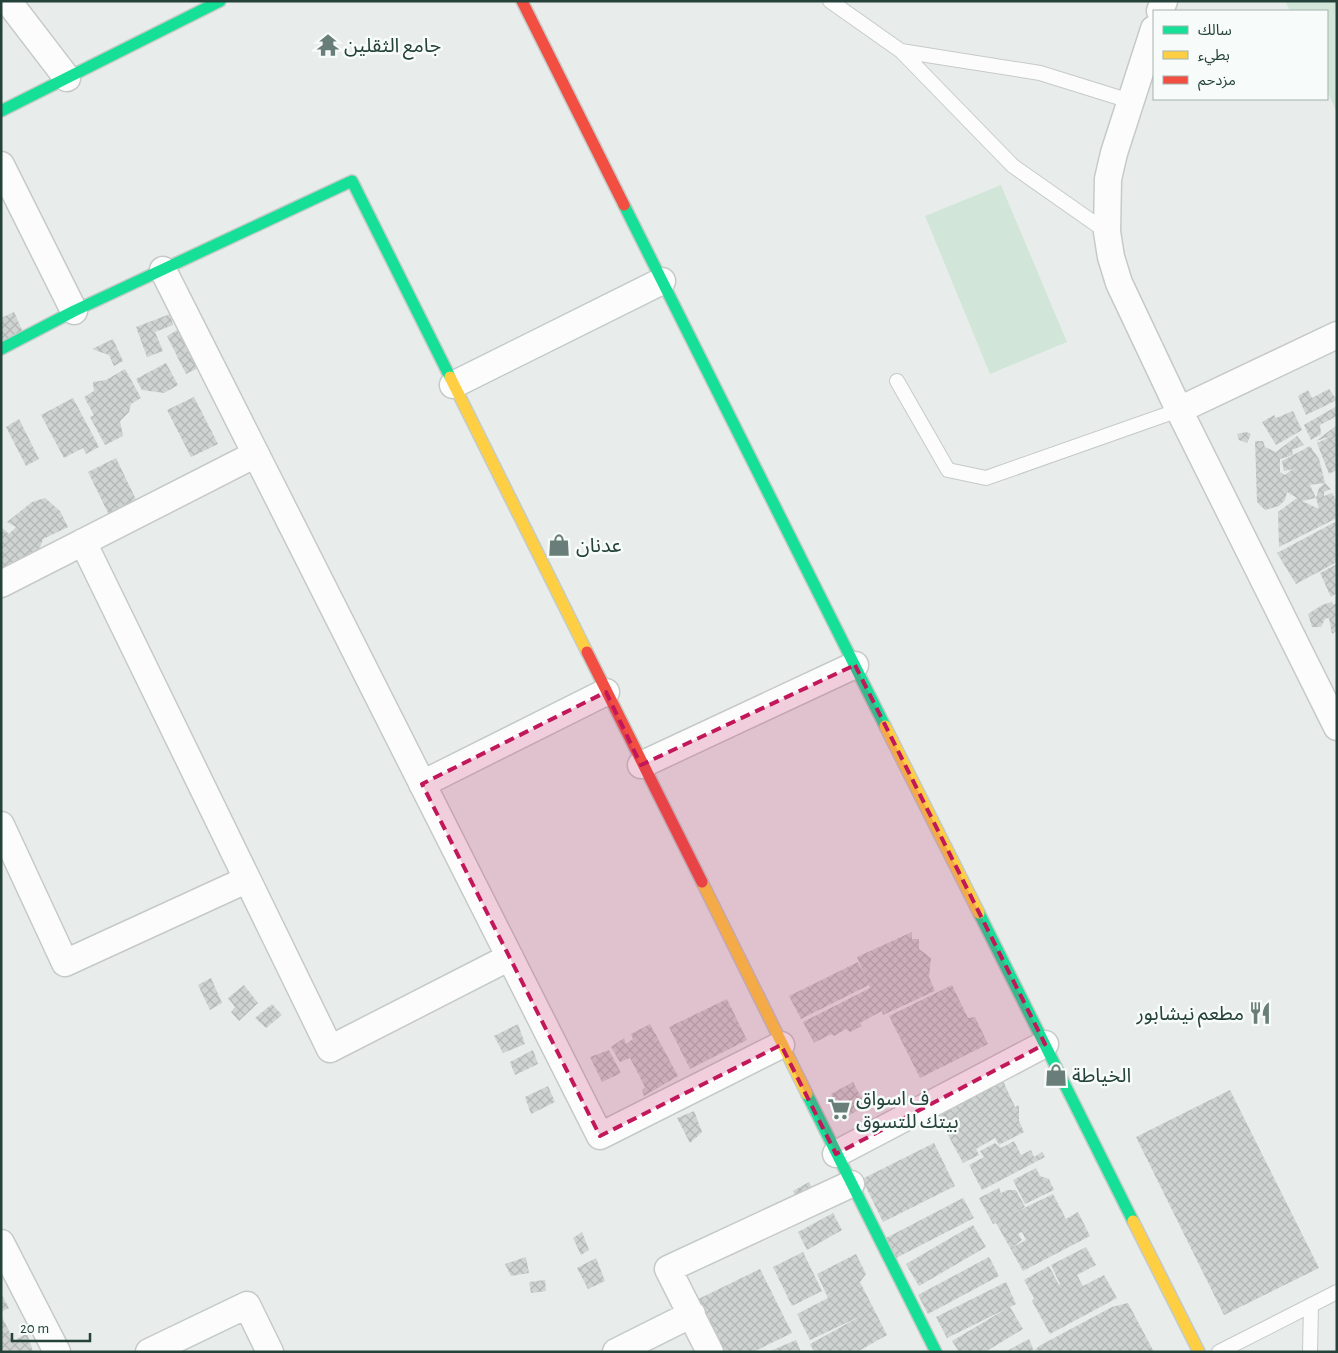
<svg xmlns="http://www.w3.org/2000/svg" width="1338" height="1353" font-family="'Alegreya Sans','Noto Sans Arabic',sans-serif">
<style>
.green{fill:#d1e6d8}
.building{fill:url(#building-cross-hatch);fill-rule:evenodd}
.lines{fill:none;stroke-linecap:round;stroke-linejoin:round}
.lane-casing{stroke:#c5cac8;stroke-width:16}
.street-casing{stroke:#c5cac8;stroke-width:29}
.fast-casing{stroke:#c3cbc8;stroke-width:14}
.slow-casing{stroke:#c3cbc8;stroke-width:14}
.jam-casing{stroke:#c3cbc8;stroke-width:14}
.lane{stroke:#fcfcfc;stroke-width:14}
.street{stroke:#fcfcfc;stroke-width:26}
.fast{stroke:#16e098;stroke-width:11}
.slow{stroke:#ffcf43;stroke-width:11}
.jam{stroke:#f24e42;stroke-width:11}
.marked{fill:#c2185b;fill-opacity:0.2;stroke:#c2185b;stroke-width:4;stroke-dasharray:10 6;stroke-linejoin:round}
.labels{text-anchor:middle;stroke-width:5;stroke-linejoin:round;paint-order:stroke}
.poi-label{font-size:20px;fill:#24423a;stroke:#f7fbf9;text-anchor:start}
</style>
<defs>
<pattern id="building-cross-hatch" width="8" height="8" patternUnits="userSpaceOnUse" patternTransform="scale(1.25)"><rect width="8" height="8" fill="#cfd4d2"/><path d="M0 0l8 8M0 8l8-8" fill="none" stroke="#b2b7b5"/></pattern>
</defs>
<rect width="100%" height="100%" fill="#e8edeb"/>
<!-- green -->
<path class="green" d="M1285 1H1337V113L1327 91V11H1290Z
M1001 185 1067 342 990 374 925 216Z"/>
<!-- building -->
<path class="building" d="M14 312 23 332 1 343V318Z
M170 314 173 325 155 332 163 351 147 357 136 327Z
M179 329 198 368 186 374 167 336Z
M113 339 123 361 114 366 109 355 92 349Z
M166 363 178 385 164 393 142 390 136 379Z
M125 369 141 398 131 404 129 412 120 421 123 436 105 445 90 417 94 415 84 397 94 391 93 382 106 380Z
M1329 389 1337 400 1306 415 1298 396 1308 390 1312 398Z
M194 397 218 444 191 457 167 410Z
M73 398 99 447 86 454 83 448 64 458 41 415Z
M1337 406V416L1320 425 1321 434 1311 440 1304 425Z
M1293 411 1302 430 1276 445 1262 422 1274 415 1276 418Z
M19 419 39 459 26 466 6 427Z
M1337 425V470L1329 474 1317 443 1332 436 1316 441Z
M1246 432 1251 434 1247 443 1239 440 1237 434Z
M1297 436 1304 445 1292 450 1293 455 1280 459V472L1285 475 1293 469 1284 471 1282 461 1310 446 1319 459 1325 483 1331 489 1324 492V496L1332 493 1337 501V518L1279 547 1278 512 1297 498 1287 492 1285 500 1279 506 1265 510 1257 502 1255 441H1263L1265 447 1276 452ZM1325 483 1319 488 1316 498 1319 509 1302 501 1316 498 1310 485Z
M116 458 141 510 113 523 88 472Z
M45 498 60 511 68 527 43 539 38 553 1 575V527L9 534 16 527 7 522 32 502Z
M1337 521V562L1296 584 1277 553Z
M1337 564V593L1331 597 1320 573Z
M1332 602 1333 605 1337 603V631L1332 634 1329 618 1325 619 1321 627H1312L1308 614 1322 605Z
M912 932V939H919V949L931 958 929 977 935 991 883 1015 882 1011 860 1023 862 1026 850 1032 846 1029 834 1036 831 1034 814 1043 803 1022 870 988 869 985 801 1019 789 996 858 962 866 978 857 957Z
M211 978 222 1003 210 1010 198 985Z
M244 985 258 1003 239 1021 231 1012 235 1007 228 998Z
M952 985 968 1018 975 1017 988 1044 920 1078 889 1016Z
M727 999 747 1040 690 1069 669 1027Z
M272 1004 282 1015 266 1028 255 1018Z
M518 1024 525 1044 503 1053 494 1036Z
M650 1024 678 1076 644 1096 642 1090 645 1087 630 1058 620 1062 611 1047 624 1038 626 1044 633 1039 631 1034Z
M533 1050 538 1064 515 1075 510 1062Z
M609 1050 621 1073 602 1082 590 1057Z
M1003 1081 1015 1107 1019 1105V1121L1024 1132 999 1145 995 1138 976 1149 979 1155 963 1163 936 1113Z
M853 1082 866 1106 844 1118 831 1094Z
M548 1086 555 1102 531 1114 525 1097Z
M1230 1090 1319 1268 1224 1315 1136 1137Z
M694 1111 702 1132 690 1143 677 1118Z
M1014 1141 1021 1155 1031 1150 1034 1157 1042 1152 1045 1157 982 1190 969 1165 984 1157 980 1151 995 1143 1001 1148Z
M934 1143 955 1186 883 1222 862 1179Z
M1036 1168 1040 1176 1049 1179 1054 1190 1025 1204 1013 1180Z
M809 1182 816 1195 800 1204 793 1191Z
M999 1188 1001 1193 1007 1190H1016L1025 1207 1008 1216 1053 1194 1066 1219 1078 1212 1090 1236 1023 1271 996 1223 993 1224 979 1198ZM1022 1232 1026 1240 1011 1248 1022 1240 1018 1234Z
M963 1198 974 1218 896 1258 886 1238Z
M833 1213 842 1230 807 1250 798 1232Z
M973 1225 986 1247 919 1286 906 1264Z
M582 1232 589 1250 581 1255 573 1238Z
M1086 1247 1096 1265 1077 1275 1083 1286 1104 1275 1117 1298 1050 1334 1032 1301 1034 1298 1024 1280 1049 1266 1059 1285 1060 1284 1051 1265Z
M803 1252 822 1291 792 1306 773 1267Z
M856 1254 866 1274 860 1282 887 1335 857 1352H814L810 1344 861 1316 810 1340 797 1314 828 1298 817 1274Z
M526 1257 529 1273 511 1276 505 1264Z
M989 1257 999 1276 928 1314 918 1295Z
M596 1258 605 1281 588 1289 577 1268Z
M760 1269 792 1333 753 1352H709L686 1305Z
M545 1280 546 1291 531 1293 529 1282Z
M1006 1282 1016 1304 1010 1307 1023 1329 985 1352H959L952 1341 1006 1309 947 1338 936 1317Z
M1 1293 9 1308 1 1312Z
M1128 1303 1154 1352H1005L1029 1339 1034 1351 1039 1346 1112 1307Z
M1 1315 14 1341 27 1333 33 1352H1Z
M796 1340 801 1352H768Z"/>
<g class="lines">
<defs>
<path id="lane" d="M830 1 901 51 1040 73 1130 101
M901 51 1013 166 1107 232
M897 381 948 470 986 478 1179 410
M1219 1352 1337 1292
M1310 1352 1311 1305"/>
<path id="street" d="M8 1 67 78
M1160 11 1164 1
M1154 29 1114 153 1108 179 1107 232 1111 257 1119 283 1179 410 1337 727
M1 165 74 311
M163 270 600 1136 781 1045
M453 385 662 281
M1179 410 1337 335
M83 542 330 1049 510 957
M1 584 256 454
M641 765 855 665
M422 784 606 692
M1 825 65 963 246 880
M836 1154 1045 1044
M1 1243 57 1352
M149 1352 247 1305 270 1352
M616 1352 692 1314
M710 1352 668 1269 851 1184"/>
<path id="fast" d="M1 111 220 1
M624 205 885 726
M1 349 74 311 352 181 450 377
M979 913 1133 1221
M807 1094 936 1352"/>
<path id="slow" d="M450 377 587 652
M885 726 979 913
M702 882 807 1094
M1133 1221 1199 1352"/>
<path id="jam" d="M522 1 624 205
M587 652 702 882"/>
</defs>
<!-- lane casing -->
<use href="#lane" class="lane-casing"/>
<!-- street casing -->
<use href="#street" class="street-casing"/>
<!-- fast casing -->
<use href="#fast" class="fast-casing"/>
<!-- slow casing -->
<use href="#slow" class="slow-casing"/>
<!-- jam casing -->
<use href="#jam" class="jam-casing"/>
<!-- lane -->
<use href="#lane" class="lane"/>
<!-- street -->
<use href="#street" class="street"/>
<!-- fast -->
<use href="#fast" class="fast"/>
<!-- slow -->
<use href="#slow" class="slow"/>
<!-- jam -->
<use href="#jam" class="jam"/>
</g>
<!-- marked area -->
<path class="marked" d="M855 665 1045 1044 836 1154 781 1045 600 1136 422 784 606 692 641 765Z"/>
<!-- icons -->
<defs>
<symbol id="temple-bare" viewBox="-9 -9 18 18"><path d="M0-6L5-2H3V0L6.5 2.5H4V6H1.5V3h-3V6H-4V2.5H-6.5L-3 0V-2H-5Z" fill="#697e78" stroke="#f7fbf9" stroke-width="2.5" paint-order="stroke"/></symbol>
<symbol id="shop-bare" viewBox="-9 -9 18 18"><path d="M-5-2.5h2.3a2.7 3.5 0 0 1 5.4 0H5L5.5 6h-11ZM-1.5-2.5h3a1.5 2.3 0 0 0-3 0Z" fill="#697e78" stroke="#f7fbf9" stroke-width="2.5" paint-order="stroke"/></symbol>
<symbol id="restaurant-bare" viewBox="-9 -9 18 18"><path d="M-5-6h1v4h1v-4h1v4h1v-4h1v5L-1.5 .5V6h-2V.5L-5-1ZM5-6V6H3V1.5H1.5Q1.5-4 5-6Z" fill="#697e78" stroke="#f7fbf9" stroke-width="2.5" paint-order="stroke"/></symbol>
<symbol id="supermarket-bare" viewBox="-9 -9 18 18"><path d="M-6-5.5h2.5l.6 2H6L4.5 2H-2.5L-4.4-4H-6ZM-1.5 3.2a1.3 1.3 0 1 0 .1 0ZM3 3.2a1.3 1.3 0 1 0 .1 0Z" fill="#697e78" stroke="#f7fbf9" stroke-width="2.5" paint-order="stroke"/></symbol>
</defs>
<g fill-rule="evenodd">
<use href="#temple-bare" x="312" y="29" width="32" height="32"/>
<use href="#shop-bare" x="543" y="529" width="32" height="32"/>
<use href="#restaurant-bare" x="1244" y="997" width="32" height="32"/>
<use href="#shop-bare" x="1040" y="1059" width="32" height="32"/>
<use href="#supermarket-bare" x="823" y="1093" width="32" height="32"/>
</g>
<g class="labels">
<!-- poi labels -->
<g class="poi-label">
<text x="344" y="52">جامع الثقلين</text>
<text x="576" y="552">عدنان</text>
<text x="1244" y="1020" text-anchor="end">مطعم نيشابور</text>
<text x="1072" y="1082">الخياطة</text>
<text x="856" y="1105">ف اسواق<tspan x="856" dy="23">بيتك للتسوق</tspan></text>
</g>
</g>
<!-- border -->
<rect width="1338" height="1353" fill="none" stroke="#24423a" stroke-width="5"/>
<!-- legend -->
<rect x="1153" y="10" width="175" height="90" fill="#f7fbf9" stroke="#a3b1ad"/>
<rect x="1163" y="26" width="25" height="8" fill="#16e098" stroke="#a3b1ad"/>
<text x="1198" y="35" font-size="15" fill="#24423a">سالك</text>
<rect x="1163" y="51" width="25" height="8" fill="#ffcf43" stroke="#a3b1ad"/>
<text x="1198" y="60" font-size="15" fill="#24423a">بطيء</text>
<rect x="1163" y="76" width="25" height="8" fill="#f24e42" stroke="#a3b1ad"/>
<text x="1198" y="85" font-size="15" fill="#24423a">مزدحم</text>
<!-- scale -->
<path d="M12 1333v8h78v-8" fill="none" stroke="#24423a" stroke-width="2.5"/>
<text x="20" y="1333" font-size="15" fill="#24423a" stroke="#f7fbf9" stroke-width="4" paint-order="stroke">20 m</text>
</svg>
